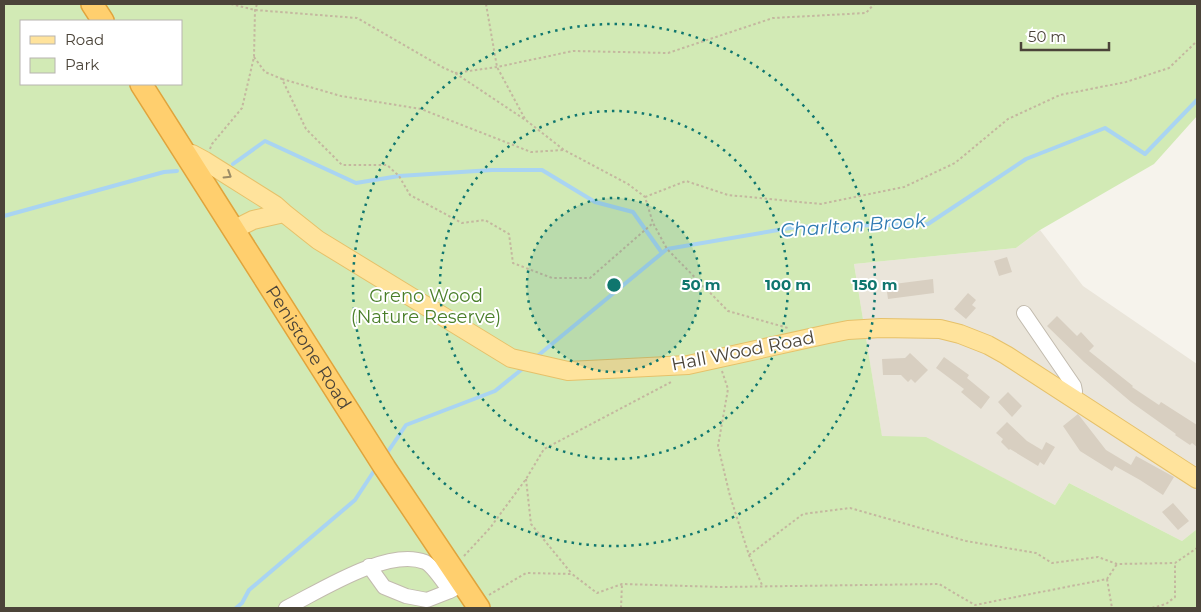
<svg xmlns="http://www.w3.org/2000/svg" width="1201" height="612" font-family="Montserrat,sans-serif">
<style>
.residential{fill:#eae5da}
.green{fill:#d2eab5;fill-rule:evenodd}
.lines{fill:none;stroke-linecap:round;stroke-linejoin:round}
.stream{stroke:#a9d4f2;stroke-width:4}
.building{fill:#d8cfc1}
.minor-casing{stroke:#c2bbae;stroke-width:16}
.major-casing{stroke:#e6c16a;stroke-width:20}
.highway-casing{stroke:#e0a43c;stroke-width:24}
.path{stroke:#c4b79f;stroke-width:2;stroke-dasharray:2.5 2.5;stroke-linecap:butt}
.minor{stroke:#fff;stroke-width:14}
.major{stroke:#ffe39c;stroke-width:18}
.highway{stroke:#ffcf6e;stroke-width:21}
.oneway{stroke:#9c8c66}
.ring{fill:none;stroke:#0f766e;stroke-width:2.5;stroke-dasharray:2.5 5}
.labels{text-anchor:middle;stroke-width:4;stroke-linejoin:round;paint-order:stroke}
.park-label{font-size:18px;fill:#4a7f2a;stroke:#fff}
.street-label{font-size:18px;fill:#4b4439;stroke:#fff}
.water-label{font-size:19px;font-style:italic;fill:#2e7ab2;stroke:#fff}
.centre{fill:#0f766e;stroke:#fff;stroke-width:2.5}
.ring-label{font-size:15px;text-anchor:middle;font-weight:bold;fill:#0f766e;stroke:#fff;stroke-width:4;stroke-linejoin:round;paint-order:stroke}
</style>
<rect width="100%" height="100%" fill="#f6f3ec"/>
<!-- residential -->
<path class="residential" d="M1040 230 1083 286 1197 364V529L1182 541 1069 483 1055 505 926 438 882 437 854 264 1016 248Z"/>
<!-- green -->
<path class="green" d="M4 4H1197V116L1154 164 1040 230 1016 248 854 264 882 436 926 437 1055 505 1069 483 1182 541 1197 529V608H4ZM21 21H181V84H21Z"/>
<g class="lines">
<!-- stream -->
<path class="stream" d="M233 164 265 141 356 183 399 176 492 170H542L595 202 633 212 662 253
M4 216 164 172 177 171
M535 358 667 249 796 227 928 224 1026 159 1105 128 1145 154 1197 100
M385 456 406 425 495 391 526 366
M236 608 242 603 249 590 355 500 376 468"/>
</g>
<!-- building -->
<path class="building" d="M1007 257 1012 272 999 276 994 261Z
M933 279 934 293 888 299 886 285Z
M968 293 976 300 972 305 976 308 966 319 954 309Z
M1057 316 1077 336 1081 332 1094 346 1089 351 1133 386 1132 387 1159 405 1161 402 1197 425V447L1192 443 1190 445 1175 435 1176 434 1131 402 1084 362 1047 326Z
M910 353 928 370 915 383 911 379 908 382 901 375H883L882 359 905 358Z
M944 357 969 375 967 378 990 397 981 409 961 392 964 389 936 368Z
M1008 392 1022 406 1012 417 998 402Z
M1078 414 1106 450 1131 465 1136 456 1174 477 1163 495 1140 480 1115 466 1112 471 1080 451 1063 426Z
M1007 422 1027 441 1042 450 1046 442 1055 447 1044 465 1040 462 1038 466 1010 449 1009 450 1001 442 1003 439 996 433Z
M1173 503 1189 521 1178 530 1162 512Z"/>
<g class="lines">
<defs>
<path id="minor" d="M1024 313 1074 386 1075 391 1073 398
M369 566 384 587 406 596 427 600 450 591
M286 608C320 591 388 547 425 562 432 565 445 584 450 591L463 584"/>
<path id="major" d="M185 154H192L205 161 275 205 284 213
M233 230 253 220 284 213 318 240 511 358 568 371 688 365 828 334 848 330 881 328 940 329 960 334 988 345 1006 355 1197 479"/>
<g id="highway">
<path d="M92 4 103 21"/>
<path id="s1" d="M141 84 385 468 479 608"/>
</g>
</defs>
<!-- minor casing -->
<use href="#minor" class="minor-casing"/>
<!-- major casing -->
<use href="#major" class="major-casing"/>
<!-- highway casing -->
<use href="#highway" class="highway-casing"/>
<!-- path -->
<path class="path" d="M231 4 255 10 357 18 442 67 455 73 527 121 564 150 628 184 645 197 653 223 667 249 728 311 788 328
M486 4 497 67 525 119
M254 57 265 72 282 79 306 129 342 165H387L399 176 410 195 462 223 485 220 509 234 513 263 552 278H590L653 223
M455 73 497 67 573 51 668 53 773 18 866 13 874 4
M282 79 341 96 421 109 531 152 563 150
M210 149 212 144 242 108 254 57 255 10 257 4
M645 197 686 181 728 195 821 204 904 187 955 163 1008 119 1060 95 1126 82 1169 68 1197 41
M722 371 728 389 718 446 730 496 749 555 762 585
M526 479 531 524 572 574
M749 555 803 514 850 508 966 541 1036 553 1052 563 1098 557 1117 564 1175 563 1197 548
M464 556 490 528 526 479 544 449 673 381
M1107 579 1112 608
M489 595 526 573 572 574 597 593 622 584 721 587 939 584 975 605 1107 579 1117 564
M621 608 622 584
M1152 608 1166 604 1175 597V564"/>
<!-- minor -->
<use href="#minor" class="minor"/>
<!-- major -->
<use href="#major" class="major"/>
<!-- highway -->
<use href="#highway" class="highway"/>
</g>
<!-- one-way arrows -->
<defs><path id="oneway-chevron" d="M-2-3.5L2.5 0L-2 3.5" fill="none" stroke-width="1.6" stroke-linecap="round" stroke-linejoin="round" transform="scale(1.25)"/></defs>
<use class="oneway" href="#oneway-chevron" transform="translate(228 175) rotate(32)"/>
<!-- distance rings -->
<circle cx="614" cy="285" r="87" fill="#0f766e" fill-opacity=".12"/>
<g class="ring">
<circle cx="614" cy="285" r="87"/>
<circle cx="614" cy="285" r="174"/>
<circle cx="614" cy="285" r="261"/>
</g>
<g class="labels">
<!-- park labels -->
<g class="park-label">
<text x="426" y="302">Greno Wood<tspan x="426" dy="21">(Nature Reserve)</tspan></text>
</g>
<!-- street labels -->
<g class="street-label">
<text dy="6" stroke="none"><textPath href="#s1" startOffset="312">Penistone Road</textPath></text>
<text transform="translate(743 351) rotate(-11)" y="6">Hall Wood Road</text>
</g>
<!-- water labels -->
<g class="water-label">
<text transform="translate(853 225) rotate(-4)" y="7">Charlton Brook</text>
</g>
</g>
<circle cx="614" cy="285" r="8" class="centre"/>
<g class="ring-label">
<text x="701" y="290">50 m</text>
<text x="788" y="290">100 m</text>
<text x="875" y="290">150 m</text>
</g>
<!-- border -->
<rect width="1201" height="612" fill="none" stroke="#4b4439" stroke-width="10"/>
<!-- legend -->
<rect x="20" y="20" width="162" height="65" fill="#ffffff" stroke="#b7b4b0"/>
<rect x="30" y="36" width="25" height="8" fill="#ffe39c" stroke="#b7b4b0"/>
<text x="65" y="45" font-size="15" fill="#4b4439">Road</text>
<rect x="30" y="58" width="25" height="15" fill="#d2eab5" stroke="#b7b4b0"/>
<text x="65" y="70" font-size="15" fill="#4b4439">Park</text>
<!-- scale -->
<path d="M1021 42v8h88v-8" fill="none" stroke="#4b4439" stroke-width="2.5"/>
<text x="1028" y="42" font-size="15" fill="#4b4439" stroke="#ffffff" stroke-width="4" paint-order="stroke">50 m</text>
</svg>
